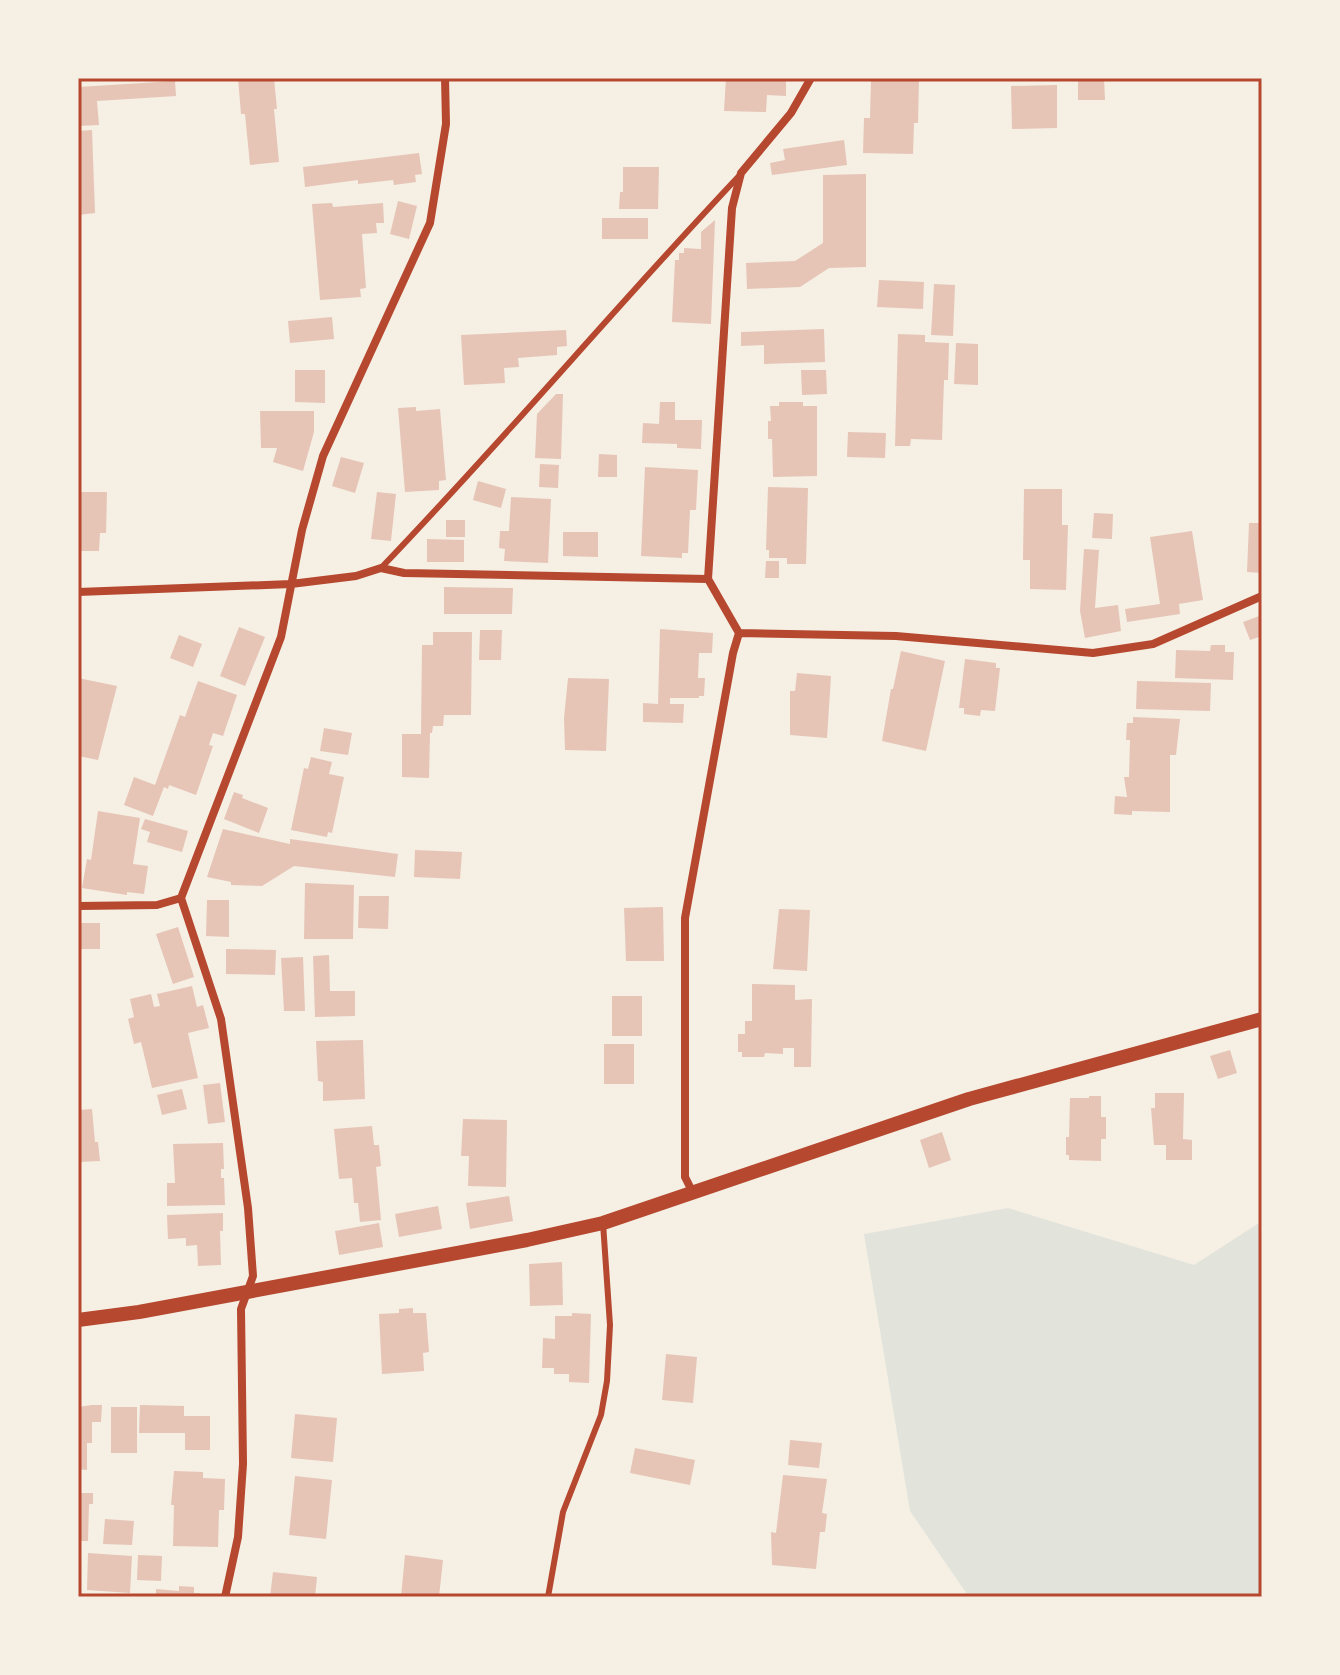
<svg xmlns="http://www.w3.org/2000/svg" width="1340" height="1675" font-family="'Fira Sans',sans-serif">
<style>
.green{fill:#e2e4dc}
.building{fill:#e6c5b7}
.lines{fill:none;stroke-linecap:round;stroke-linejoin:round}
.service{stroke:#b5482f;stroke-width:6}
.minor{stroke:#b5482f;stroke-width:8}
.tertiary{stroke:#b5482f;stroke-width:14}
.neatline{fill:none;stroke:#b5482f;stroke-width:3}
</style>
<rect width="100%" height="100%" fill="#f6efe4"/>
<!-- green -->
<path class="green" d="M1008 1208 1194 1265 1262 1221V1597H969L910 1511 864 1234Z"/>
<!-- building -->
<path class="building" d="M238 78H274L277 109H274L279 162 250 165 245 114H241Z
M726 78 786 79V96L767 95 766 112 724 111Z
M1078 78H1104L1105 100H1078Z
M871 80 919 81 918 123H914L913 154 863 153 864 118H870Z
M175 81 176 96 97 101 99 125 78 126V87Z
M1057 85V128L1012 129 1011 86Z
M92 130 95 213 78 215V131Z
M844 140 847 165 772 175 770 163 785 160 783 149Z
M419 153 422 174 415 175 416 182 394 185 393 180 358 184V180L305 187 303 167Z
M623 167H659L658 209H619L620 192H623Z
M866 174V267L829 268 800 287 747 289 746 263 795 261 823 243V175Z
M398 201 417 206 409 239 390 234Z
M332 203 333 207 383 203 384 223H376L377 233 362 234 366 288 360 289 361 297 320 300 312 204Z
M602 218H648V239H602Z
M715 220 711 324 672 322 675 260H679V253H684V248L701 249V232Z
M879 280 924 282 923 309 877 307Z
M934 284 955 285 953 336 931 335Z
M332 317 334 339 290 343 288 321Z
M824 329 825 362 764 364V345L741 346V332Z
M566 330 567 346 557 347V355L518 358 519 367 504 368 505 383 464 385 461 335Z
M898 334 925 335V342L949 343 948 380H944L942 440 911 439 910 446H895Z
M956 343 978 344V385L954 384Z
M295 370H325V403L295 402Z
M801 370H826L827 394 802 395Z
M556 394H563L561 459 535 458 537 414Z
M660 402H675V420H702L701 449 677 448V444L642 443 643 423 659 424Z
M779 402H803V406H817V476L773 477 772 439H768V421H771L770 406H779Z
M416 407V411L440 409 446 480 439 481V490L405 492 398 408Z
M260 411H314V432L303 471 273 462 277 448H261Z
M848 432 886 433 885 458 847 457Z
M599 454 617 455V477H598Z
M341 457 364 463 355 493 332 486Z
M540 464 559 465 558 488 539 487Z
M645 467 698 470 696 510H690L688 553H682V558L641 556Z
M478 481 506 489 501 508 473 500Z
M768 487 808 488 806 564H787V558H769V550H766Z
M1024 489H1062V525H1068L1066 590 1030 589V560H1023Z
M78 492H107L106 533H100L99 551H78Z
M377 492 396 494 391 541 371 539Z
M511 497 551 499 548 563 504 561 505 549 499 548 500 531H509Z
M1094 513 1113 514 1112 539 1092 538Z
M446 520H465V537H446Z
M1249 523H1262V573L1247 572Z
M1192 531 1203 600 1179 604 1180 614 1127 622 1125 609 1160 604 1150 537Z
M563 532H598V557L563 556Z
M427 539 464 540V562H427Z
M1084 549 1099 550 1095 608 1118 605 1121 631 1085 638 1080 611Z
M766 561H779V578H765Z
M444 587 513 588 512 614H444Z
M1262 615V636L1250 640 1243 622Z
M239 627 265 637 245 686 220 676Z
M660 629 713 633 712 653H699L698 678H705L704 696H699V698H670V704H684L683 723 643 722V703L658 704Z
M480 630H502L501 660H479Z
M433 632H472L471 715H444L443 726H433L432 733H430L429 778 402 777V734H421L422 645H433Z
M179 635 202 644 193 667 170 658Z
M1211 645H1225V652H1234L1233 680 1175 678 1176 650 1210 651Z
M901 651 945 661 926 751 882 741 891 689H893Z
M965 659 996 663V668H1000L995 711 981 710 980 716 964 714V708H959Z
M797 673 831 676 827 738 790 735V691H795Z
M78 678 117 686 98 760 78 756Z
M568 678 609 679 606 751 565 750 564 718Z
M198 681 237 695 223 736 213 733 209 745 213 746 196 795 169 785 168 789 164 787 153 816 124 805 134 777 155 785 180 715 185 717Z
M1137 681 1211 683 1210 711 1136 709Z
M1133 717 1180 719 1176 755H1170V812L1132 811V815L1114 814 1115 796 1127 797 1124 777H1129L1130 740H1126L1127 723H1133Z
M324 728 352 733 348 755 320 751Z
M311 757 332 762 329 774 344 777 332 833 328 832 327 837 291 830 304 768 308 769Z
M234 792 243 795 242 798 268 808 259 833 224 819Z
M98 811 140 818 133 864 148 866 144 894 127 892V895L82 888 87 859 91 860Z
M145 819 188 831 182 852 147 842 150 832 141 829Z
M223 829 290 844V839L398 854 395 877 294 866 262 886 231 885V882L207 877Z
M415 850 462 852 460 879 414 877Z
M305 883 354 885 353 939H304Z
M359 896H389L388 929 358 928Z
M207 900H229V937L206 936Z
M663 907 664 961H626L624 908Z
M779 909 810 910 807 971 773 969Z
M78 923H100V949H78Z
M178 927 194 977 173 984 156 934Z
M226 949 276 950 275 975 226 974Z
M329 955 330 991H355V1016L315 1017 313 956Z
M303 957 305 1011H284L281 958Z
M752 984 795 985V1000L812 999 811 1067H794V1048H783V1054L765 1053 764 1057H742V1052H738V1034H745V1021H752Z
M192 986 197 1007 203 1005 209 1028 188 1033 198 1078 152 1088 141 1042 134 1044 128 1019 134 1017 130 999 151 994 154 1007 160 1006 157 994Z
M612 996H642V1036H612Z
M363 1040 365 1099 323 1101V1082L318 1081 316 1041Z
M604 1044H634V1084H604Z
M1230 1050 1237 1073 1218 1079 1210 1056Z
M220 1083 225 1122 208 1124 203 1085Z
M182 1089 187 1109 162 1115 157 1095Z
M1155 1093H1184L1183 1139 1192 1140V1160H1166V1145H1154L1151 1108H1155Z
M1089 1096H1101V1117H1106V1139H1101V1161L1069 1160V1155H1066V1137H1069L1070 1098H1089Z
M92 1109 95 1142H98L100 1161 78 1162V1110Z
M463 1119 507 1120 506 1187 468 1186 469 1156H461Z
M372 1126 374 1145H379L381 1166 376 1167 381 1220 360 1222 358 1203H354L352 1178 339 1179 334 1129Z
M942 1132 951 1160 929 1168 920 1140Z
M223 1143 224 1169H221V1178H224L225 1205 167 1206V1183H175L173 1144Z
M509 1196 513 1221 470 1229 466 1203Z
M438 1206 442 1229 399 1237 395 1214Z
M223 1213V1231H220L221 1265 198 1266 197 1245 186 1246V1238L168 1239 167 1215Z
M379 1223 383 1247 339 1255 335 1231Z
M562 1262 563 1305 530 1306 529 1264Z
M413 1308V1313H426L429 1352 423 1353 424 1371 382 1374 379 1314 399 1313V1309Z
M572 1313 591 1314 589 1383 569 1382V1374H554V1368H542L543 1338 555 1339V1316H572Z
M666 1354 697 1357 693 1403 662 1400Z
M92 1405H102L101 1422H92V1443H87V1470L78 1469V1407Z
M140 1405 184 1406V1416H210V1450H185V1433H139Z
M111 1407H137V1453H111Z
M295 1414 337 1418 333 1462 291 1458Z
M790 1440 822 1443 819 1468 788 1465Z
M635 1448 695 1460 690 1485 630 1473Z
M174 1471 203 1472V1478L225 1479 224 1510H219L218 1547 173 1546 174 1505H171Z
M783 1475 827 1479 822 1513 827 1514 825 1532H820L816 1569 772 1565 771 1532 776 1533Z
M295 1476 332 1480 326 1539 289 1535Z
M78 1493H93V1504H89L88 1541H78Z
M105 1519 134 1521 132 1545 103 1544Z
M88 1553 132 1556 130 1593 87 1590Z
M138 1555 162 1556 161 1581 137 1580Z
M405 1555 443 1560 439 1597H401Z
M273 1572 317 1577 315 1597H270Z
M179 1586 194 1587V1593H200V1597H156V1589L179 1591Z"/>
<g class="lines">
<!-- service -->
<path class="service" d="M381 568C504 440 617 305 739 176
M548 1597 563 1512 601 1415 607 1381 610 1325 603 1223"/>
<!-- minor -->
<path class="minor" d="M811 78 791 113 741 173 732 208 708 579 739 633 896 636 1093 653 1153 644 1262 596
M78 592 291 584 356 576 381 568 404 573 708 579
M78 906 157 905 181 898
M693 1193 685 1177V918L733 653 739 633
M225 1597 238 1537 243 1464 241 1309 253 1276 248 1208 221 1019 181 898 281 637 302 530 323 456 430 223 446 124 445 78"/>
<!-- tertiary -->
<path class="tertiary" d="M78 1320 139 1312 247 1292 527 1240 603 1223 969 1099 1262 1019"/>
</g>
<!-- border -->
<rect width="1340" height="1675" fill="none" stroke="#f6efe4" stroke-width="160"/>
<rect x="80" y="80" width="1180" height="1515" class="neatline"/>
</svg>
